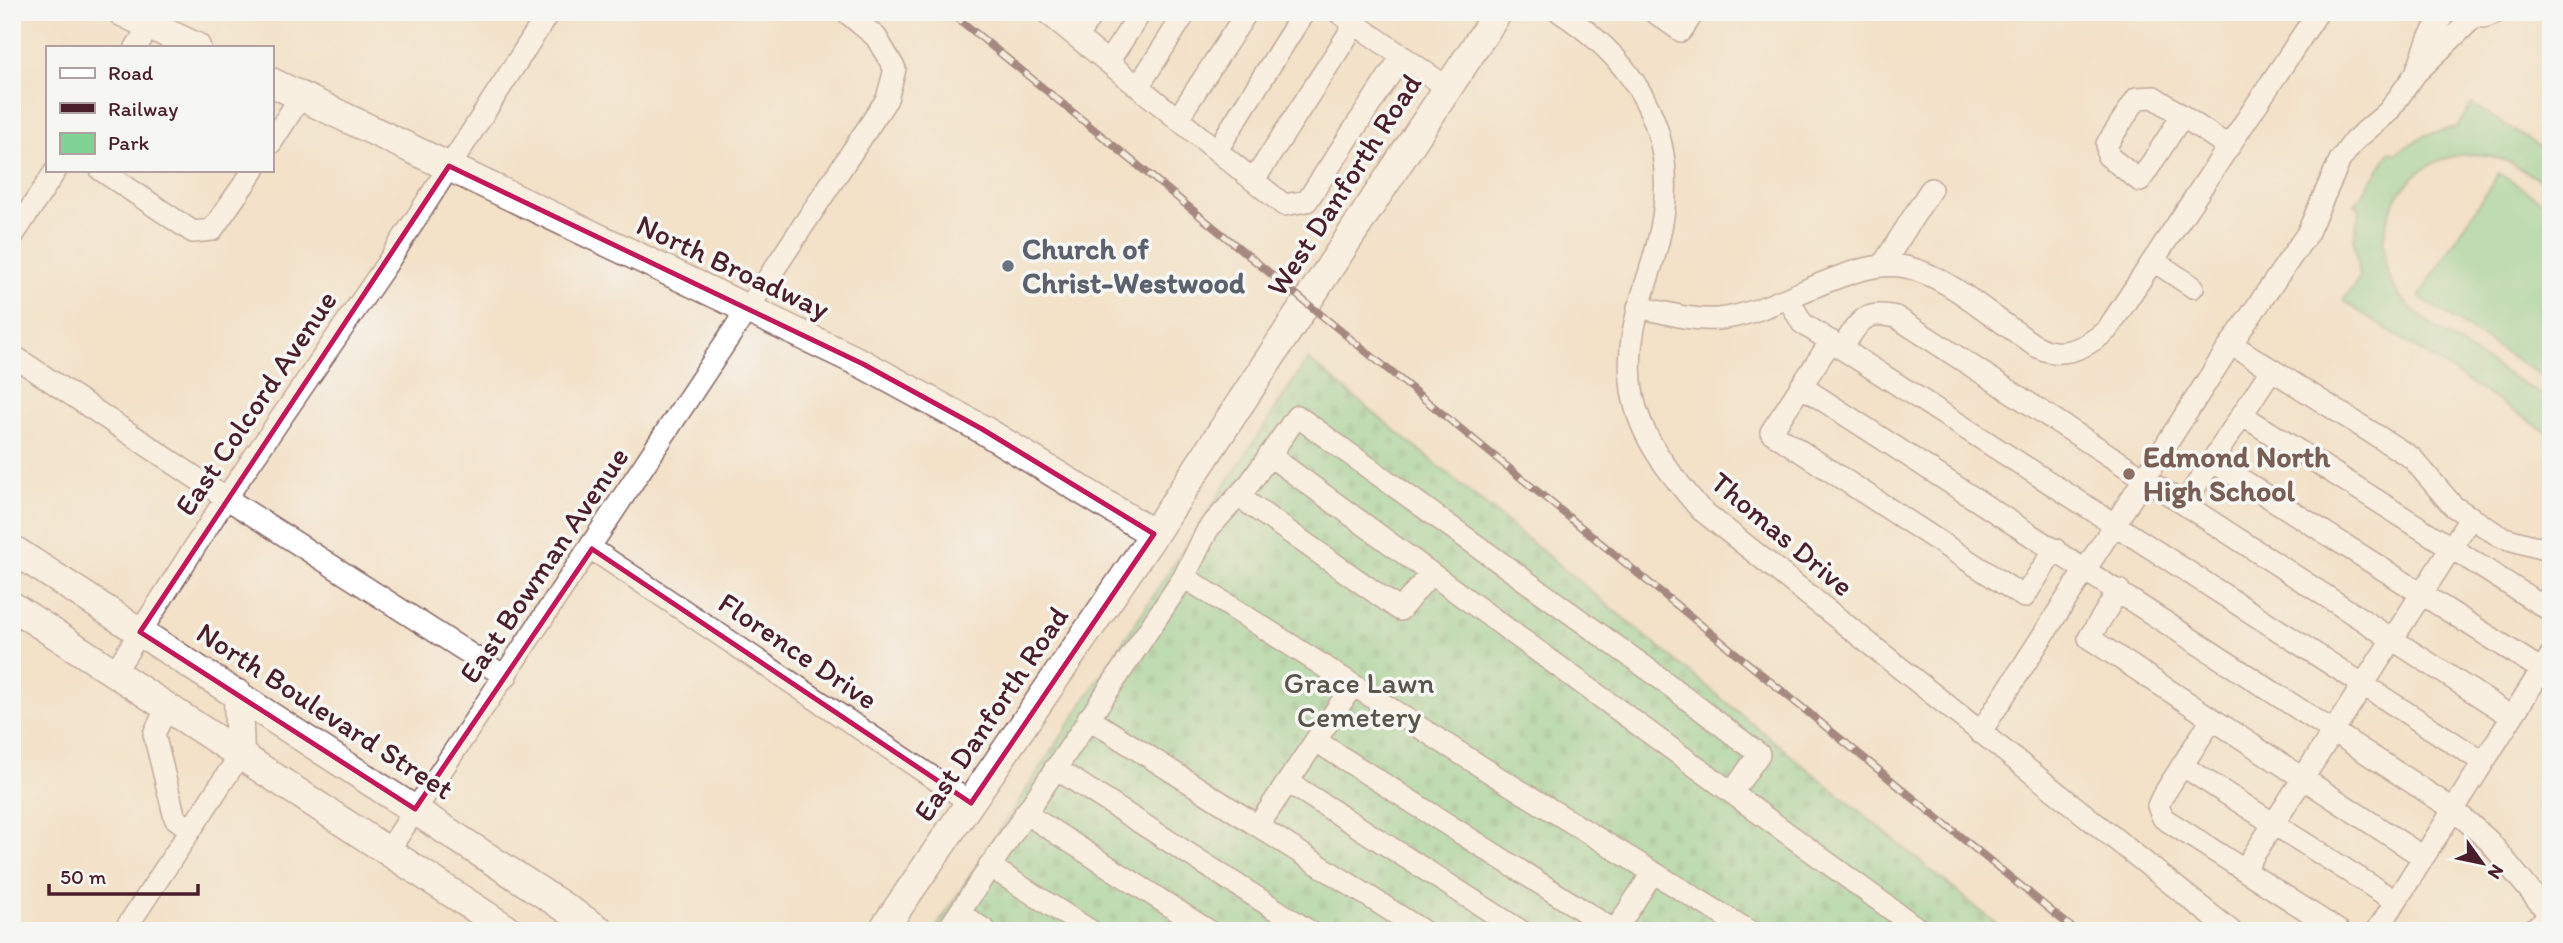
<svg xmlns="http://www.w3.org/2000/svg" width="2563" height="943" font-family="Itim,sans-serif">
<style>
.green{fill:#80d294;stroke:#657860;stroke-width:2}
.cemetery{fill:url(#cemetery-stones);stroke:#657860;stroke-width:2}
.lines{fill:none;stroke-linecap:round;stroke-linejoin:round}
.minor-casing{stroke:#856362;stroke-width:24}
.major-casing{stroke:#856362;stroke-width:31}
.minor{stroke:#fff;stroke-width:21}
.major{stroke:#fff;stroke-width:28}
.rail-casing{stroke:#4a1f2b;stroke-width:8}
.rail{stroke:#f6f6f2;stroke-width:5;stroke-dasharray:16;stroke-linecap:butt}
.marked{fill:none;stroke:#c2185b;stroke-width:5;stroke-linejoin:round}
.worship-dot{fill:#6b7280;stroke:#f6f6f2;stroke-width:2.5}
.education-dot{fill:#8d6e63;stroke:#f6f6f2;stroke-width:2.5}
.labels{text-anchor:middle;stroke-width:7;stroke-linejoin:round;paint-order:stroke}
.street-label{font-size:30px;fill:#4a1f2b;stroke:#f6f6f2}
.worship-label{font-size:30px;font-weight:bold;fill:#5b616d;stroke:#f6f6f2;text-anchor:start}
.education-label{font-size:30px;font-weight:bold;fill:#785e54;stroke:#f6f6f2;text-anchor:start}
.park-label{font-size:30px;fill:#5a554a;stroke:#f6f6f2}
</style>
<defs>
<pattern id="cemetery-stones" width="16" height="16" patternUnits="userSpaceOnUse" patternTransform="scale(1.75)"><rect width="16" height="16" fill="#80d294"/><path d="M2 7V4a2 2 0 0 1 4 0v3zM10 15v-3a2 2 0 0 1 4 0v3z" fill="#70b480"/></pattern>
</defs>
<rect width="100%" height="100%" fill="#f6f6f2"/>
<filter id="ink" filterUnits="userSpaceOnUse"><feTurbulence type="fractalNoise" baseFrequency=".0143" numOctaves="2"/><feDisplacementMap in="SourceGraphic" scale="14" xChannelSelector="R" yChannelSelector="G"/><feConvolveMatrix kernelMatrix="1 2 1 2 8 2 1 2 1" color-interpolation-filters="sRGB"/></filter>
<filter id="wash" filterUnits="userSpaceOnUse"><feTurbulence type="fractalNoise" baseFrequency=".00686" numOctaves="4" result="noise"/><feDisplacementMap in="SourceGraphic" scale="28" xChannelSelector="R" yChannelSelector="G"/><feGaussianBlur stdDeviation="1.57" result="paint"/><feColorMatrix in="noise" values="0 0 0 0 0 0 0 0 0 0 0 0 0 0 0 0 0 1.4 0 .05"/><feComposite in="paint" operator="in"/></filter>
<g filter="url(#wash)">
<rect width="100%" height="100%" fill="#f3e1c8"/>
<!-- green -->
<path class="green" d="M2472 104 2551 154V188C2530 174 2509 158 2484 155 2410 146 2360 225 2395 289 2414 323 2514 377 2551 401V435L2343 301 2359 278 2354 239 2360 208 2355 205 2391 151 2395 154 2423 136 2457 127Z
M2499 173 2551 207V382L2419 297Z"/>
<!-- cemetery -->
<path class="cemetery" d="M1308 359 2005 931H934Z"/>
</g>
<g filter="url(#ink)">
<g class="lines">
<defs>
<path id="minor" d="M1046 12 1284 205 1307 201 1402 56
M1338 12 1448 88
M1560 12C1643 66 1683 142 1658 242 1646 291 1626 328 1631 381 1635 433 1668 471 1700 509L2231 931
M1654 12 1681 31 1694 12
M2465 12 2484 17 2497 12
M1077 37 1093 12
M136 47 159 12
M1108 62 1141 12
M2418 71 2475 16
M1138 87 1186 12
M2182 116 2140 181 2108 156 2107 144 2137 98 2154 97 2229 147
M1178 118 1247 12
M271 143 301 96
M1217 150 1304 12
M101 170 193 232 212 230 254 170
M1254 180 1355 24
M12 237 56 170
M2154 261 2193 287
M1882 266 1931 189
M1788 298 1802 323 2483 762
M1638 307C1663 312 1691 321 1717 319 1775 315 1853 255 1906 267 1946 276 1983 310 2016 332 2027 340 2040 351 2054 352 2074 354 2093 342 2107 330L2318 12
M1831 341 1771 432 2024 597 2055 549
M2231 344 2412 458 2453 506 2501 537 2551 551
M1842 348C1859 323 1862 309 1896 317L2512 717
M12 355 226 498 506 677
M1801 386 2453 809 2489 841 2550 915
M2242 415 2551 611
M1269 455 1732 793
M2212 461 2542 670
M1238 496 1400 610 1431 573
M2184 504 2271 370
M592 549 971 803
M1184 577 1208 529 1250 483 1297 416 1652 672 1759 754 1732 793 1921 931
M2119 590 2089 638 2423 857
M114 673 226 498 386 265 549 12
M167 707 154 734 175 818 190 829
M1088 718 1258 826 1353 685
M2212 719 2162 797 2158 806 2163 818 2339 931
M1980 733 2231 344 2307 234 2340 160 2354 141 2388 112 2416 73 2429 38 2445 12
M1316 741 1615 931
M2183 766 2395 901
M1055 768 1309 931
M1288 782 1521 931
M1025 813 1209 931
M1258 826 1423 931
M388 851 887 99 895 69 876 37 846 12
M989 866 1091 931
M2244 870 2471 517
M959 913 986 931
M124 931 240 755
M947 931 1184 577 1499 778 1749 931
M1615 931 1653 872
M2377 931 2551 655
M2531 931 2551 915"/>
<path id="major" d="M122 12 196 47
M271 82 863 364 982 429 1154 534
M12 549 601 931
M12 606 510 931
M238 694 240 755
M882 931 1154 534 1498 12"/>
</defs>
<!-- minor casing -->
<use href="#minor" class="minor-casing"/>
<!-- major casing -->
<use href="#major" class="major-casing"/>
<!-- minor -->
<use href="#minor" class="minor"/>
<!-- major -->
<use href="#major" class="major"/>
<defs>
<path id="rail" d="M950 12 2076 931"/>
</defs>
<!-- rail casing -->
<use href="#rail" class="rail-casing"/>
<!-- rail -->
<use href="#rail" class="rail"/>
</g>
</g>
<!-- marked area -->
<path d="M0 0H2563V943H0ZM449 166 863 364 982 429 1154 534 971 803 592 549 415 809 140 632Z" fill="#f3e1c8" fill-opacity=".55" fill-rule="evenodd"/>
<path class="marked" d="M449 166 863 364 982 429 1154 534 971 803 592 549 415 809 140 632Z"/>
<!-- markers -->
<circle class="worship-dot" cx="1008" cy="266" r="7"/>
<circle class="education-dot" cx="2129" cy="474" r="7"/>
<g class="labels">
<!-- street labels -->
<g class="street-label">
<text transform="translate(1344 185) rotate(-57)" y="10">West Danforth Road</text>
<text transform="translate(733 267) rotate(25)" y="10">North Broadway</text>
<text transform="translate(256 403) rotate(-56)" y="10">East Colcord Avenue</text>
<text transform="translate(1782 534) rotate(40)" y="10">Thomas Drive</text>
<text transform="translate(544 565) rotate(-56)" y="10">East Bowman Avenue</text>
<text transform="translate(798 651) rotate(34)" y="10">Florence Drive</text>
<text transform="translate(325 711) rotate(33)" y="10">North Boulevard Street</text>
<text transform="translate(991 714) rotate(-56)" y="10">East Danforth Road</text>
</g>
<!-- worship labels -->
<g class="worship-label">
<text x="1022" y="259">Church of<tspan x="1022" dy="34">Christ-Westwood</tspan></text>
</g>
<!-- education labels -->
<g class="education-label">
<text x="2143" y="467">Edmond North<tspan x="2143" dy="34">High School</tspan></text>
</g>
<!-- park labels -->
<g class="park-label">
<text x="1359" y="693">Grace Lawn<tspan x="1359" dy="34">Cemetery</tspan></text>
</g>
</g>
<!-- margin -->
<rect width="2563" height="943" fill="none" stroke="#f6f6f2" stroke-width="42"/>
<!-- legend -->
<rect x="46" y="46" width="228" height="126" fill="#f6f6f2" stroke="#b1a0a2" stroke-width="2"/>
<rect x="60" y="68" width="35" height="10" fill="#ffffff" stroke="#b1a0a2" stroke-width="2"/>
<text x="108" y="80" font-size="21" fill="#4a1f2b">Road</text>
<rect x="60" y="103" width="35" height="10" fill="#4a1f2b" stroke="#b1a0a2" stroke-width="2"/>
<text x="108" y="116" font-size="21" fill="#4a1f2b">Railway</text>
<rect x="60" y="133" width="35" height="21" fill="#80d294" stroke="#b1a0a2" stroke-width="2"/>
<text x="108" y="150" font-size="21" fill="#4a1f2b">Park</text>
<!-- north arrow -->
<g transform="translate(2482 863) rotate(123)" stroke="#f6f6f2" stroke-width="5" paint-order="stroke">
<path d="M0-5L12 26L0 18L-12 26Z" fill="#4a1f2b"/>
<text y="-10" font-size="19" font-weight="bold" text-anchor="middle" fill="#4a1f2b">N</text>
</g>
<!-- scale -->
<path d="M49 884v10h149v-10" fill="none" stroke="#4a1f2b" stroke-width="3.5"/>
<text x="60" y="884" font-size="21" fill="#4a1f2b" stroke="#f6f6f2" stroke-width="5" paint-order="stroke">50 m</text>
</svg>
